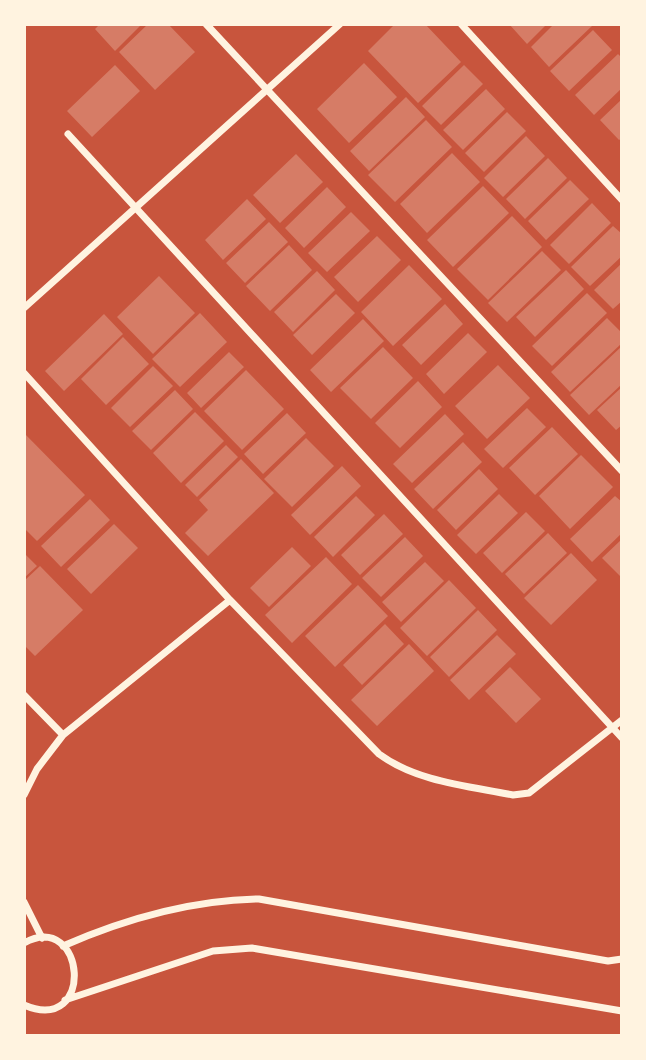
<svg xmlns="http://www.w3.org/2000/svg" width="646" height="1060" font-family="Figtree,sans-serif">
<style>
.building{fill:#d67c66}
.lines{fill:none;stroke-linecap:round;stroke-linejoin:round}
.minor{stroke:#fff3e0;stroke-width:7}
</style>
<rect width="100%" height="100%" fill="#c8553d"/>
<!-- building -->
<path class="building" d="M100 24H142L115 51 95 29Z
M148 24H168L195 52 155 90 119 52Z
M395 24H425L461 62 418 103 368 51Z
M509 24H547L527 44Z
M554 24 592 26 549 67 531 47Z
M593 30 612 50 569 91 550 71Z
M618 54 622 58V88L594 115 575 95Z
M364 63 397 97 349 143 317 109Z
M115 65 140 91 92 137 67 111Z
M464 65 483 84 441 125 422 106Z
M486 89 505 109 463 150 443 130Z
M406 97 425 117 369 171 350 151Z
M622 99V138L619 140 600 120Z
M507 112 526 131 484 172 465 153Z
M426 120 452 147 395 202 368 175Z
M526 136 545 156 503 197 484 178Z
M452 153 480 182 427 233 400 204Z
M296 154 323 182 280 223 253 195Z
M548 158 567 178 525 219 506 199Z
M570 180 589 199 546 240 528 221Z
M483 186 509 213 453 267 427 240Z
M327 187 346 207 304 248 285 228Z
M247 199 266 219 223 260 205 240Z
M592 203 611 223 569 264 550 245Z
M351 212 370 231 327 272 308 253Z
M512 216 542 247 488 300 457 269Z
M269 222 288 242 245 283 226 263Z
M613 226 622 234V256L590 286 571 267Z
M377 236 401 260 358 302 334 277Z
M289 245 312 270 270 311 246 286Z
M542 251 561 270 507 322 488 303Z
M622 263V301L613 309 594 290Z
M409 265 442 299 393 346 361 312Z
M566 270 584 289 535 337 516 317Z
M317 271 335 290 293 332 274 312Z
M159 276 195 313 153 354 117 317Z
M587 293 607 313 552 366 532 346Z
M336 294 355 313 312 355 293 335Z
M445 304 463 324 421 365 402 345Z
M200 313 227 342 180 387 152 359Z
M104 314 123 334 64 391 45 371Z
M607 318 622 333V343L570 392 551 372Z
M363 319 384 341 331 392 310 370Z
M468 333 487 352 444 394 426 374Z
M123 337 149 364 106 405 81 379Z
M622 346V384L589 415 570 395Z
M383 347 413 378 371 419 340 388Z
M229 352 244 367 201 408 187 393Z
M498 365 530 398 487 439 455 406Z
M153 366 173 386 130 427 111 408Z
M246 370 284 409 242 450 204 411Z
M418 381 442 407 400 448 375 423Z
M622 387V425L616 430 597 410Z
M175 390 193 409 151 450 132 431Z
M527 408 546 427 503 468 484 449Z
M195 412 224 441 181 483 153 453Z
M287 413 306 433 263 474 244 454Z
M445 414 464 434 412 483 393 464Z
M552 427 578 454 535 495 509 468Z
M24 433 85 495 37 541 24 528Z
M306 438 334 466 292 507 264 479Z
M463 442 482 462 433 509 414 489Z
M226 445 238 457 197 497 185 485Z
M581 455 613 487 570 529 539 496Z
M241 459 274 493 208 556 185 533 208 510 199 500Z
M342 466 361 486 310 535 291 515Z
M479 469 498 489 456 530 437 510Z
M499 494 518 513 476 554 457 535Z
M356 496 375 515 333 557 314 537Z
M615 496 622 502V533L592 562 570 539Z
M90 499 110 520 61 567 41 546Z
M526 512 545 531 502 573 483 553Z
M384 514 403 534 360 575 341 555Z
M114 524 138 548 91 594 67 569Z
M548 533 567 553 524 594 505 574Z
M405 537 423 556 381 597 362 578Z
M622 539V578L602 558Z
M292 547 311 566 269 607 250 588Z
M24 553 37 566 24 578Z
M571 553 597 580 551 625 524 598Z
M326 557 352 584 292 643 265 615Z
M425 562 444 581 401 622 382 602Z
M40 566 83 610 35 656 24 645V581Z
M449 580 476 608 427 656 400 628Z
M358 585 388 616 335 667 305 636Z
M478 610 497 630 449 677 430 657Z
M385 624 404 644 362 685 343 665Z
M497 635 516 654 469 700 450 680Z
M409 644 434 671 377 726 351 700Z
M510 667 541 699 516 723 485 691Z"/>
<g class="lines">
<!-- minor -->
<path class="minor" d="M206 24 622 471
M461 24 622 200
M68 134 622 738
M24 308 340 24
M24 373 230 600 379 754C417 782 468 786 513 795L529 793 622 720
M24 695 63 735
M24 795 37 769 63 735 230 600
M24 902 42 938
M24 943C86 909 96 1036 24 1005
M63 946C125 919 191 900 259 899L608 961 622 959
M65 1000 213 951 252 948 622 1011"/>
</g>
<!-- border -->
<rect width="646" height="1060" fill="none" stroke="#fff3e0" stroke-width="52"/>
</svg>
